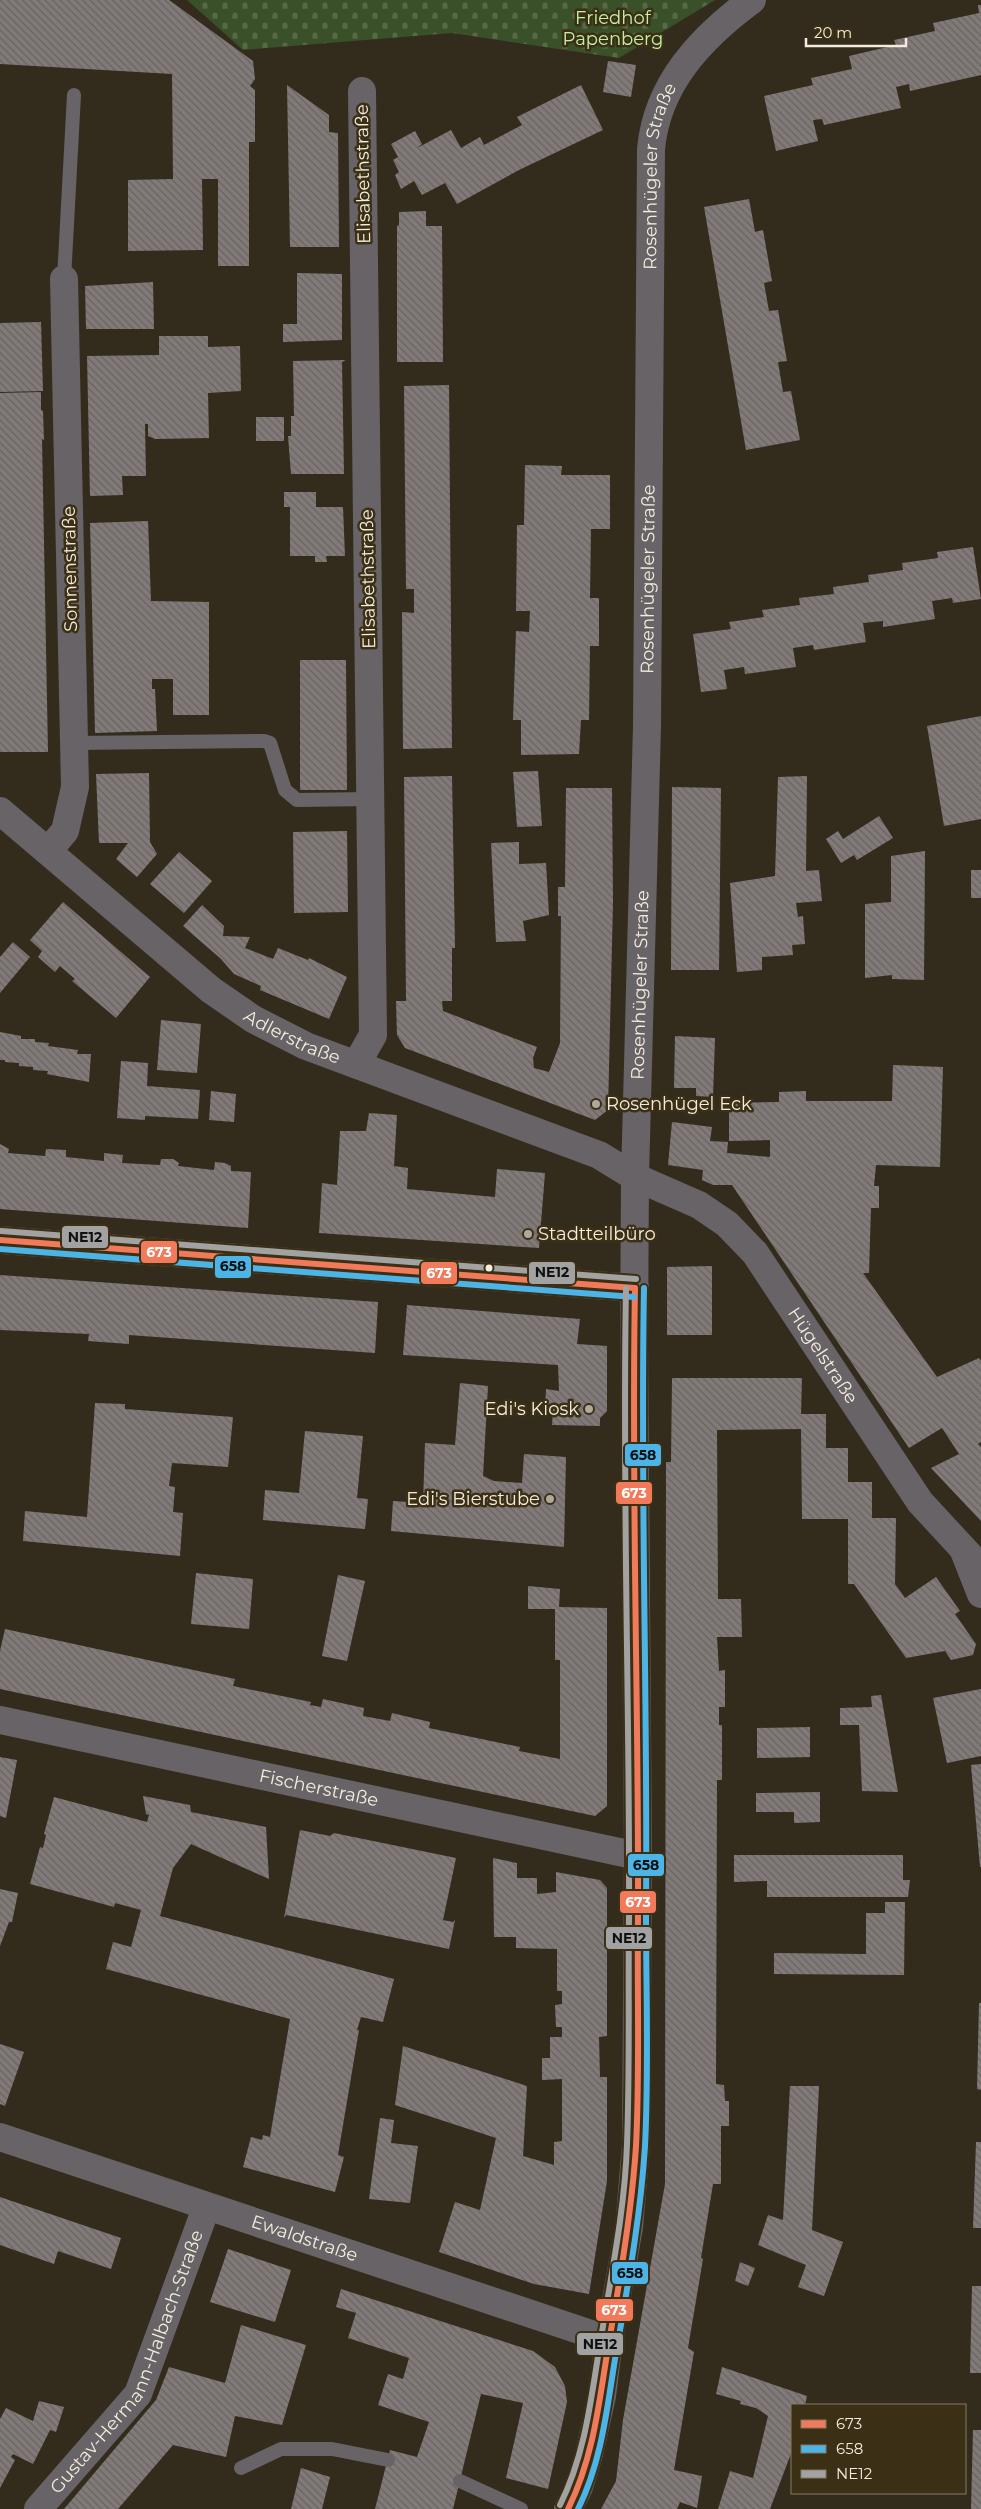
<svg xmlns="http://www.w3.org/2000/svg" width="981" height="2509" font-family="Montserrat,sans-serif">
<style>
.cemetery{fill:url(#cemetery-stones)}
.building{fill:url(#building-back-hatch)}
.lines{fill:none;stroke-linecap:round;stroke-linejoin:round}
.service{stroke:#676367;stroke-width:14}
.minor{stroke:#676367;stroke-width:28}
.bus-1-casing{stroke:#3b2f15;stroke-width:10}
.bus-2-casing{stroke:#3b2f15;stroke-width:10}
.bus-3-casing{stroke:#3b2f15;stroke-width:10}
.bus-1{stroke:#f07a5a;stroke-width:6}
.bus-2{stroke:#4cb4e7;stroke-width:6}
.bus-3{stroke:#a2a2a2;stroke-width:6}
.poi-dot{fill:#b0a99a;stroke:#3b2f15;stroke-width:2}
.bus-dot{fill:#f4ecdd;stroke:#3b2f15;stroke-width:2}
.labels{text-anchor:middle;stroke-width:5;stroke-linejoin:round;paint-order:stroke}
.park-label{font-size:18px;fill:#c0f2a3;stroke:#3b2f15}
.street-label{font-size:18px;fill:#f4ecdd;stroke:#3b2f15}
.poi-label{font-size:18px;fill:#f4ecdd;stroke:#3b2f15;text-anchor:start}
.line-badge{stroke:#3b2f15;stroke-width:2}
.badge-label{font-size:14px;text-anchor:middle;font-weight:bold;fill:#fff}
.pale-badge-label{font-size:14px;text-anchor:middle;font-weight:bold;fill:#111}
</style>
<defs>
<pattern id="cemetery-stones" width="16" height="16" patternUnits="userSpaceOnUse" patternTransform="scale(1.25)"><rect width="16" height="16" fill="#3a5028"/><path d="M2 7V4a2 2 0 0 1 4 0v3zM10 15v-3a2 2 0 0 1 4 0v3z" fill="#576947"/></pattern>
<pattern id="building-back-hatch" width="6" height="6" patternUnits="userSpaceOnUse" patternTransform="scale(1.25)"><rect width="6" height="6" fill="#817a79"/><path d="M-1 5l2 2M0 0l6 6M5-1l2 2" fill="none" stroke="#686360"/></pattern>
</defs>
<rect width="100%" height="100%" fill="#332c1d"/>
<!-- cemetery -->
<path class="cemetery" d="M187 0H715L619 58 452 33 243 50Z"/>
<!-- building -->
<path class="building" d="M0 0H169L253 61 255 79 250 86 255 90V142H249V266H218V179H202L203 250 128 251V180L173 179 172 74 0 64Z
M978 5H981V75L910 91 909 84 896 87 901 108 824 125 822 119 813 120 818 141 776 151 764 96 813 85 811 78 852 69 849 56 896 45 894 40 935 31 933 23 979 13Z
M608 61 636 65 631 97 603 92Z
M287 85 329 115V132L338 133 339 247H290Z
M581 85 603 130 519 170 457 204 445 183 422 195 414 181 401 189 395 175 399 172 393 160 398 157 391 144 415 131 422 144 417 148 451 130 461 148 480 137 484 145 522 125 517 117Z
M749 199 755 232 763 230 772 281 764 283 769 311 778 310 787 361 778 362 783 392 791 391 800 440 746 450 704 207Z
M426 211V226H442L443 362H397V226L399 225V212Z
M297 273 342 274V340L283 342V324H297Z
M153 282 154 329H86L85 286Z
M41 322 43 391 0 392V323Z
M159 336H208V347L240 346 241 391 208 393 209 438 155 439 148 436V424H145L146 476H122L123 495 90 496 87 356 159 355Z
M346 360 342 362 344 474H291L288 436H291V416H294L293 361Z
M449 385 452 748 403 749 402 612 414 613V589H406L404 386Z
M41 392V410L43 411 44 440 42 439 48 752H0V393Z
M256 417H284V441H256Z
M525 465 562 466 561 475H610V529H591L590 598H599V646H590L589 720H581L579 754 521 755V720H513L516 631 529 632 530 611H516L517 525H524Z
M284 492H316V507H343L345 556H326L327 562H315V556H290V507H284Z
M148 521 151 601 209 602V715H173V679H152V689H155L157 731 95 733 90 523Z
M973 547 981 599 953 603 952 598 932 601 935 619 883 627V621L863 623 866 642 814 650 813 645 793 648 796 667 745 674 744 667 724 670 727 689 701 692 693 634 731 629 729 622 764 617 762 610 800 605 799 598 834 594 833 587 869 582 868 575 903 570 902 563 938 558 937 552Z
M300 660H346L347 790H300Z
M981 716V819L944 826 927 726Z
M538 771 542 826 517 827 513 772Z
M149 773 150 842 157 854 137 877 116 859 128 843H99L96 774Z
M452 776 455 948H452V1001H442L443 1011 537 1047 533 1058 534 1068 549 1072 560 1043 561 916H558V887H565L566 788H612L613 902 608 1110 595 1120 405 1048 397 1035 396 1001H406L404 777Z
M807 776 806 871 819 870 822 901 796 903 798 917 803 916 805 944 792 945 793 955 762 957V970L737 972 730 883 775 876 778 777Z
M672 787 721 788 719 970H671Z
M879 816 893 838 857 860 854 855 841 863 826 839 838 831 843 839Z
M347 831 348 912 294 913 293 832Z
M519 842V864L546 863 549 915 523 921 526 941 496 942 491 843Z
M925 851 924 980 892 979V975L865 978V904L891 902V856Z
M179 852 212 881 184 913 150 884Z
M971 870H981V898H971Z
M63 902 150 977 116 1018 72 981 75 979 60 966 55 972 38 957 42 951 30 940Z
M202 905 224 926 223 936 250 937 245 948 273 959 278 948 308 960 309 958 347 977 329 1019 260 990 261 986 234 974 221 959 183 926Z
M13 942 30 957 0 993V957Z
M161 1020 201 1024 197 1073 157 1070Z
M0 1032 21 1036V1039H35V1042L49 1043 48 1046 78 1050 77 1054H91L89 1082 47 1074 48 1071 33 1070V1067L19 1066V1063L5 1062V1060H0Z
M675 1036 715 1038 713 1097 696 1096V1088H674Z
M121 1061 148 1063 147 1086 200 1090 198 1119 145 1116V1120L117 1118Z
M893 1065 943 1067 940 1167 876 1165 874 1186H879V1208H871L869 1273H863L937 1377 979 1358 981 1361V1442L978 1444 981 1447V1521L931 1468 959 1454 942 1428 909 1448 732 1185H713L702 1180 703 1170 668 1165 672 1122 712 1127 710 1141 728 1142 727 1153 770 1157V1140L729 1141V1103L779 1102V1092L806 1091V1101H892Z
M211 1091 236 1094 234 1122 209 1120Z
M369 1113 397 1115 394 1166 408 1168 407 1189 495 1197 497 1169 545 1173 539 1248 319 1233 322 1183 337 1185 340 1131H366Z
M0 1144 9 1149 8 1153 45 1156 46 1149 66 1150V1157L104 1161V1153L123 1155 122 1163 160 1165 161 1159H173L179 1163 178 1166 214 1170 215 1162 225 1163 231 1166V1171L251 1172 248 1228 0 1209Z
M712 1266V1335H667V1267Z
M0 1275 378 1302 375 1353 129 1335V1344L88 1341 89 1334 0 1330Z
M407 1305 580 1319 577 1344 607 1346V1411L600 1418V1426L552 1425 553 1410H545L546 1389 559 1391 558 1365 403 1355Z
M672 1378H802L801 1414H826V1448H848V1482H872V1518H896L895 1584 905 1598 936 1577 960 1611 955 1614 976 1644 973 1655 951 1660 945 1651 906 1658 854 1584H848V1519H802L801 1429 717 1430 718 1599H741L742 1637H717L719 1671 725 1670V1707H719V1725H722V1780H717L716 2084 724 2085 725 2101H729V2126H721V2184H713L701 2258 703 2259 688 2348 694 2352 674 2470 702 2476 697 2508 680 2502 677 2509H601L616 2481 623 2420 665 2184 666 1462H671Z
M460 1383 488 1386 483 1476 494 1481 522 1483 524 1454 566 1457 564 1547 391 1531 393 1501 423 1503 425 1443 455 1445Z
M95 1403 125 1404V1409L233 1417 228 1467 172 1463 169 1486 175 1487 173 1512 183 1513 180 1556 23 1541 25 1511 87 1517Z
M305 1431 363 1436 357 1498 368 1499 365 1529 263 1520 265 1490 299 1493Z
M196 1573 253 1579 249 1629 191 1624Z
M338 1575 365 1581 347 1661 322 1656Z
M528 1586 560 1589 559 1607 607 1608V1806L595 1816 0 1689V1651L5 1629 235 1679 233 1686 311 1702 310 1705 321 1707 323 1699 364 1708 363 1716 390 1721 392 1713 430 1722 429 1728 520 1747 519 1751 560 1759V1660H555V1609H528Z
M981 1689V1756L947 1763 933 1698Z
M881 1695 898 1792 862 1791 859 1725H840V1708L872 1707 871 1696Z
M810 1727V1757L757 1758V1728Z
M0 1757 17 1760 6 1818 0 1816Z
M981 1764V1867H980L971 1765Z
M820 1792V1822L794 1823V1812H756V1793Z
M143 1796 190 1805 191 1812 266 1827 269 1879 191 1844 173 1868 160 1916 394 1979 383 2022 361 2017 357 2030H359L338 2155 344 2157 335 2192 243 2167 251 2137 262 2140 263 2135 270 2137 290 2019 106 1969 113 1942 131 1947 141 1910 115 1903 114 1907 30 1884 40 1847 43 1848 46 1835 44 1834 54 1797 147 1822 149 1815 146 1814Z
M300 1830 330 1836 334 1833 456 1858 443 1920 453 1922 455 1920 449 1949 286 1915 284 1918Z
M734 1855H903V1880H910L908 1897H767V1881L734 1882Z
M493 1858 517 1863V1878H537V1894L556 1892V1872L600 1880 607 1888V2036L599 2037 600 2077H607V2181L589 2294 534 2284 439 2252 455 2202 480 2210 496 2138 395 2105 403 2046 527 2086 523 2156 554 2165V2142L562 2141V2079L542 2080V2058H550V2037H562V2027H556L555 2005 562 2004V1991H557V1949L516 1948V1937H494Z
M0 1889 18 1893 12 1922H9L0 1946Z
M885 1902H905L904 1975 774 1974V1953L866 1954V1913H885Z
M979 2003H981V2090L977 2089Z
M0 2044 24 2052 5 2106 0 2104Z
M790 2086H819L812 2230 843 2242 824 2296 798 2287 806 2265 758 2245 768 2215 783 2220Z
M380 2118 394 2120 391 2143 418 2146 410 2203 369 2199Z
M976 2142H981V2228H973Z
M0 2197 121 2238 111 2269 58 2251 54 2264 0 2245Z
M228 2249 291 2270 275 2322 210 2302Z
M740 2262 755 2268 748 2286 735 2281Z
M972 2286H981V2373H970Z
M341 2289 533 2351 555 2367 565 2386 567 2402 548 2489 506 2478 523 2403 481 2394 453 2509H375L390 2450 417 2457 429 2422 378 2405 388 2374 403 2379 409 2358 348 2338 356 2313 336 2307Z
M241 2325 306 2345 282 2425 235 2416 226 2457 173 2445 118 2509H64L156 2400 169 2367 225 2383Z
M722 2367 807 2396 805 2405H792V2451L770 2509H718L730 2471 753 2478 768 2416 756 2408 740 2404 741 2401 716 2394Z
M39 2401 64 2407 56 2432 50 2430 33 2464 13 2454 11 2457 15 2460 0 2488V2419L6 2408 33 2421Z
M973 2430H981V2509H971Z
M301 2468 330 2477 322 2509H291Z"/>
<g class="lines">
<!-- service -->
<path class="service" d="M64 279 74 95
M74 743 264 741 270 743 285 790 297 800 370 799
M241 2468 281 2449H332L388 2460
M460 2481 521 2509"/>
<!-- minor -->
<g class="minor">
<path id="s1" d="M0 811 211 990 253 1019 306 1046 599 1155 635 1177 699 1205 727 1224 755 1253 920 1502 981 1568"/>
<path d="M48 851 65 831 75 787 64 279"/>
<path d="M357 1063 373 1035 362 91"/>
<path d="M0 1240 635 1288"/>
<path d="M964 1551 981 1594"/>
<path id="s2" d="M0 1720 638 1856"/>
<path id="s3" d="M0 2137 609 2340"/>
<path id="s4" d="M38 2509 138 2394 206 2208"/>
<path id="s5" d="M568 2509 579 2487 589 2454 602 2396 609 2340 629 2227 636 2145 638 1856 634 1343 635 1177 647 726 651 149C657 83 702 37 752 0"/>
</g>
<defs>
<path id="bus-1" d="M0 1240 635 1288
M568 2509C596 2453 600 2391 611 2330 622 2269 632 2208 636 2146 640 2071 637 1994 638 1918 639 1708 631 1498 635 1288"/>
<path id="bus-2" d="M0 1249 634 1297
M578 2509C605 2455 608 2394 619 2336 630 2273 641 2210 645 2146 649 2068 646 1990 646 1912 648 1704 640 1496 644 1288"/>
<path id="bus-3" d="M1 1231 636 1279
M560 2505C588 2449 592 2387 603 2326 613 2266 625 2205 627 2144 630 2068 628 1992 629 1916 630 1706 622 1497 626 1288"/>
</defs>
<!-- bus-1 casing -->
<use href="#bus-1" class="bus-1-casing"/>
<!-- bus-2 casing -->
<use href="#bus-2" class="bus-2-casing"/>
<!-- bus-3 casing -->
<use href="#bus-3" class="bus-3-casing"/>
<!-- bus-1 -->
<use href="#bus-1" class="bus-1"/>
<!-- bus-2 -->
<use href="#bus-2" class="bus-2"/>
<!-- bus-3 -->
<use href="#bus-3" class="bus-3"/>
</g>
<!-- markers -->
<g class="poi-dot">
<circle cx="596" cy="1104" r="5"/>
<circle cx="528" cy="1234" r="5"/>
<circle cx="589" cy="1409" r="5"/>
<circle cx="550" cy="1499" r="5"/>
</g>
<circle class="bus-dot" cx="489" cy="1268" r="4.5"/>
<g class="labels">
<!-- park labels -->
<g class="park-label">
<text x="613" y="24">Friedhof<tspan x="613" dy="21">Papenberg</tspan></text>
</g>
<!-- street labels -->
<g class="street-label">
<text transform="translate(363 174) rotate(-91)" y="6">Elisabethstraße</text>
<text dy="6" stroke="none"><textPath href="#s5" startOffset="2342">Rosenhügeler Straße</textPath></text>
<text transform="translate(70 569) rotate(-91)" y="6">Sonnenstraße</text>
<text transform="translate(368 579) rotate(-91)" y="6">Elisabethstraße</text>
<text dy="6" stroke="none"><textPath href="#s5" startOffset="1938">Rosenhügeler Straße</textPath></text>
<text dy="6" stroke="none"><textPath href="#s5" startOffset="1532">Rosenhügeler Straße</textPath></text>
<text dy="6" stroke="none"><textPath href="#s1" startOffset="371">Adlerstraße</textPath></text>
<text dy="6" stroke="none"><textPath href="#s1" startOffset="1009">Hügelstraße</textPath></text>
<text dy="6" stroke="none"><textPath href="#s2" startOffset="326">Fischerstraße</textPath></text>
<text dy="6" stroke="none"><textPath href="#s3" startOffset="321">Ewaldstraße</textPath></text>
<text dy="6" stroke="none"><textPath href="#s4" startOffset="175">Gustav-Hermann-Halbach-Straße</textPath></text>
</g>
<!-- poi labels -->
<g class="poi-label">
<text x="606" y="1110">Rosenhügel Eck</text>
<text x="538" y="1240">Stadtteilbüro</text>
<text x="579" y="1415" text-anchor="end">Edi's Kiosk</text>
<text x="540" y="1505" text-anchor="end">Edi's Bierstube</text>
</g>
</g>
<g class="line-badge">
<rect x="61" y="1225" width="48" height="24" rx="5" fill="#a2a2a2"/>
<rect x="140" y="1240" width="38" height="24" rx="5" fill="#f07a5a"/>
<rect x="214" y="1255" width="38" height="24" rx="5" fill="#4cb4e7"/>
<rect x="528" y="1261" width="48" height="24" rx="5" fill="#a2a2a2"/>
<rect x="420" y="1261" width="38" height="24" rx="5" fill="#f07a5a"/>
<rect x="624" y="1443" width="38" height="24" rx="5" fill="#4cb4e7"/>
<rect x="615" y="1481" width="38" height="24" rx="5" fill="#f07a5a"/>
<rect x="627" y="1853" width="38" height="24" rx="5" fill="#4cb4e7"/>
<rect x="619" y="1890" width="38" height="24" rx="5" fill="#f07a5a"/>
<rect x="605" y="1926" width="48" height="24" rx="5" fill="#a2a2a2"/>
<rect x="611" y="2261" width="38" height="24" rx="5" fill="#4cb4e7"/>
<rect x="595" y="2298" width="39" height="24" rx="5" fill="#f07a5a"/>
<rect x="576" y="2332" width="48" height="24" rx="5" fill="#a2a2a2"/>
</g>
<g class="badge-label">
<text x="159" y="1257">673</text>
<text x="439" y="1278">673</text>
<text x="634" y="1498">673</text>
<text x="638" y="1907">673</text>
<text x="614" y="2315">673</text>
</g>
<g class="pale-badge-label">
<text x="85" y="1242">NE12</text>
<text x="233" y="1271">658</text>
<text x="552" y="1277">NE12</text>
<text x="643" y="1460">658</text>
<text x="646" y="1870">658</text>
<text x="629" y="1943">NE12</text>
<text x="630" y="2278">658</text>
<text x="600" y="2349">NE12</text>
</g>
<!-- legend -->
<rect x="791" y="2404" width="175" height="90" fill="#3b2f15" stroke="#857b65"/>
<rect x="801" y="2420" width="25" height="8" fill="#f07a5a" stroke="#857b65"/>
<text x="836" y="2429" font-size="15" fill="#f4ecdd">673</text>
<rect x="801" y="2445" width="25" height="8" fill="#4cb4e7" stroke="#857b65"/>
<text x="836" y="2454" font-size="15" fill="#f4ecdd">658</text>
<rect x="801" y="2470" width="25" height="8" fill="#a2a2a2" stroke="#857b65"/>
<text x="836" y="2479" font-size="15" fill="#f4ecdd">NE12</text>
<!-- scale -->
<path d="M806 38v8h100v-8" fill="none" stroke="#f4ecdd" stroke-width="2.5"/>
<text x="814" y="38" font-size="15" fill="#f4ecdd" stroke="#3b2f15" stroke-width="4" paint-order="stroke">20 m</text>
</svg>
